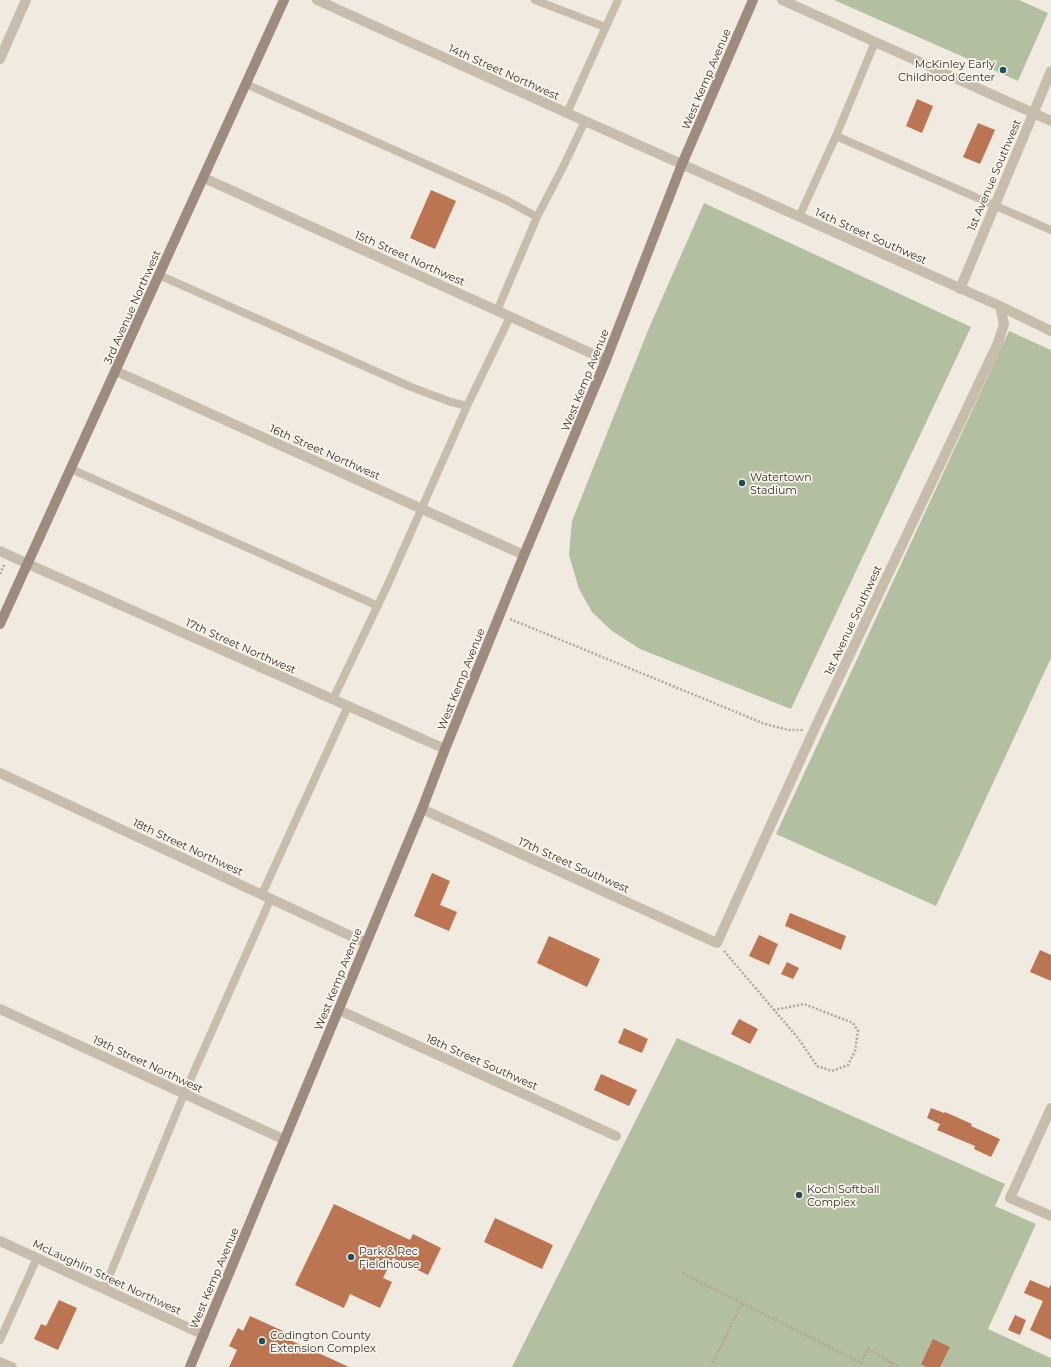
<svg xmlns="http://www.w3.org/2000/svg" width="1051" height="1367" font-family="Montserrat,sans-serif">
<style>
.green{fill:#b2bfa1}
.building{fill:#bb7553}
.lines{fill:none;stroke-linecap:round;stroke-linejoin:round}
.path{stroke:#b4a697;stroke-width:2.5;stroke-dasharray:2 2;stroke-linecap:butt}
.lane{stroke:#c8bcac;stroke-width:8}
.street{stroke:#c8bcac;stroke-width:10}
.secondary{stroke:#9c8b7e;stroke-width:10}
.poi-dot{fill:#244e55;stroke:#f9f4ec;stroke-width:1.5}
.labels{text-anchor:middle;stroke-width:3.5;stroke-linejoin:round;paint-order:stroke}
.poi-label{font-size:11px;fill:#37302b;stroke:#f9f4ec;text-anchor:start}
.street-label{font-size:11px;fill:#37302b;stroke:#f9f4ec}
</style>
<rect width="100%" height="100%" fill="#f1eae0"/>
<!-- green -->
<path class="green" d="M834 0H1019L1048 13 1018 81Z
M704 203 971 327 791 709 640 649 612 631 592 612 579 589 569 555 572 521 649 328Z
M1009 331 1051 350V658L936 906 776 834Z
M677 1038 1005 1184 995 1206 1036 1224 988 1329 1051 1358V1367H512Z"/>
<!-- building -->
<path class="building" d="M917 99 933 106 922 133 906 126Z
M978 123 995 130 980 164 963 157Z
M431 190 456 201 435 249 410 238Z
M432 873 450 881 440 905 457 912 449 931 414 916Z
M790 913 846 936 841 950 785 926Z
M759 935 778 944 769 965 749 956Z
M549 936 600 959 587 987 537 963Z
M1040 950 1051 955V981L1030 972Z
M787 962 799 968 793 979 781 974Z
M739 1019 758 1029 750 1044 731 1034Z
M624 1028 648 1039 642 1053 618 1043Z
M601 1074 637 1090 629 1106 594 1090Z
M931 1108 944 1113 945 1112 972 1124 971 1126 1000 1139 991 1157 974 1149 975 1146 937 1130 940 1124 927 1118Z
M334 1204 410 1240 413 1234 441 1248 428 1275 393 1258 383 1278 392 1282 380 1308 350 1294 344 1308 295 1285Z
M495 1218 553 1245 542 1269 484 1242Z
M1030 1280 1049 1288 1051 1284V1340L1030 1330 1043 1301 1024 1293Z
M59 1300 77 1308 58 1350 34 1339 41 1324 46 1326Z
M1015 1315 1026 1320 1020 1335 1008 1330Z
M250 1316 283 1331 281 1336 349 1367H229L237 1350 229 1346 238 1328 243 1331Z
M933 1339 950 1347 940 1367H927L921 1364Z"/>
<g class="lines">
<!-- path -->
<path class="path" d="M0 574 4 565
M510 619 765 724 789 730H803
M724 951 798 1038 817 1066 832 1071 848 1065 855 1051 858 1031 853 1023 804 1004 774 1010
M682 1273 861 1363 868 1349 899 1367
M711 1367 742 1303
M890 1367 892 1362"/>
<!-- lane -->
<path class="lane" d="M535 0 605 27
M246 84 484 190 508 201 537 217
M567 113 618 0
M836 136 1051 230
M799 217 836 136 875 42
M159 275 411 387 451 402 467 406
M497 311 537 217 563 167 585 121
M71 469 378 606
M333 699 388 584 467 406 510 317
M262 894 348 706
M104 1289 184 1094 271 898
M0 1340 37 1258"/>
<!-- street -->
<path class="street" d="M317 0 567 113 1000 306 1051 331
M782 0 1051 121
M0 59 26 0
M204 178 606 360
M960 289 1051 71
M116 371 524 555
M0 551 28 564 445 749
M0 773 366 943
M422 809 717 943 814 730 998 343 1004 324 1000 306
M0 1009 285 1140
M339 1010 616 1136
M1051 1108 1010 1198 1051 1216
M0 1241 204 1335
M0 1362 12 1367"/>
<!-- secondary -->
<path class="secondary" d="M0 624 284 0
M190 1367 422 809 445 749 524 555 606 360 682 164 753 0"/>
</g>
<!-- markers -->
<g class="poi-dot">
<circle cx="1003" cy="70" r="4"/>
<circle cx="742" cy="483" r="4"/>
<circle cx="799" cy="1195" r="4"/>
<circle cx="351" cy="1257" r="4"/>
<circle cx="262" cy="1341" r="4"/>
</g>
<g class="labels">
<!-- poi labels -->
<g class="poi-label">
<text x="995" y="68" text-anchor="end">McKinley Early<tspan x="995" dy="13">Childhood Center</tspan></text>
<text x="750" y="481">Watertown<tspan x="750" dy="13">Stadium</tspan></text>
<text x="807" y="1193">Koch Softball<tspan x="807" dy="13">Complex</tspan></text>
<text x="359" y="1255">Park &amp; Rec<tspan x="359" dy="13">Fieldhouse</tspan></text>
<text x="270" y="1339">Codington County<tspan x="270" dy="13">Extension Complex</tspan></text>
</g>
<!-- street labels -->
<g class="street-label">
<text transform="translate(504 72) rotate(24)" y="4">14th Street Northwest</text>
<text transform="translate(706 79) rotate(-67)" y="4">West Kemp Avenue</text>
<text transform="translate(994 175) rotate(-67)" y="4">1st Avenue Southwest</text>
<text transform="translate(871 236) rotate(24)" y="4">14th Street Southwest</text>
<text transform="translate(410 258) rotate(24)" y="4">15th Street Northwest</text>
<text transform="translate(132 307) rotate(-66)" y="4">3rd Avenue Northwest</text>
<text transform="translate(585 380) rotate(-68)" y="4">West Kemp Avenue</text>
<text transform="translate(325 452) rotate(24)" y="4">16th Street Northwest</text>
<text transform="translate(853 620) rotate(-65)" y="4">1st Avenue Southwest</text>
<text transform="translate(241 646) rotate(24)" y="4">17th Street Northwest</text>
<text transform="translate(461 679) rotate(-68)" y="4">West Kemp Avenue</text>
<text transform="translate(188 847) rotate(25)" y="4">18th Street Northwest</text>
<text transform="translate(574 865) rotate(24)" y="4">17th Street Southwest</text>
<text transform="translate(338 979) rotate(-68)" y="4">West Kemp Avenue</text>
<text transform="translate(482 1062) rotate(24)" y="4">18th Street Southwest</text>
<text transform="translate(148 1064) rotate(25)" y="4">19th Street Northwest</text>
<text transform="translate(107 1277) rotate(25)" y="4">McLaughlin Street Northwest</text>
<text transform="translate(214 1278) rotate(-67)" y="4">West Kemp Avenue</text>
</g>
</g>
</svg>
